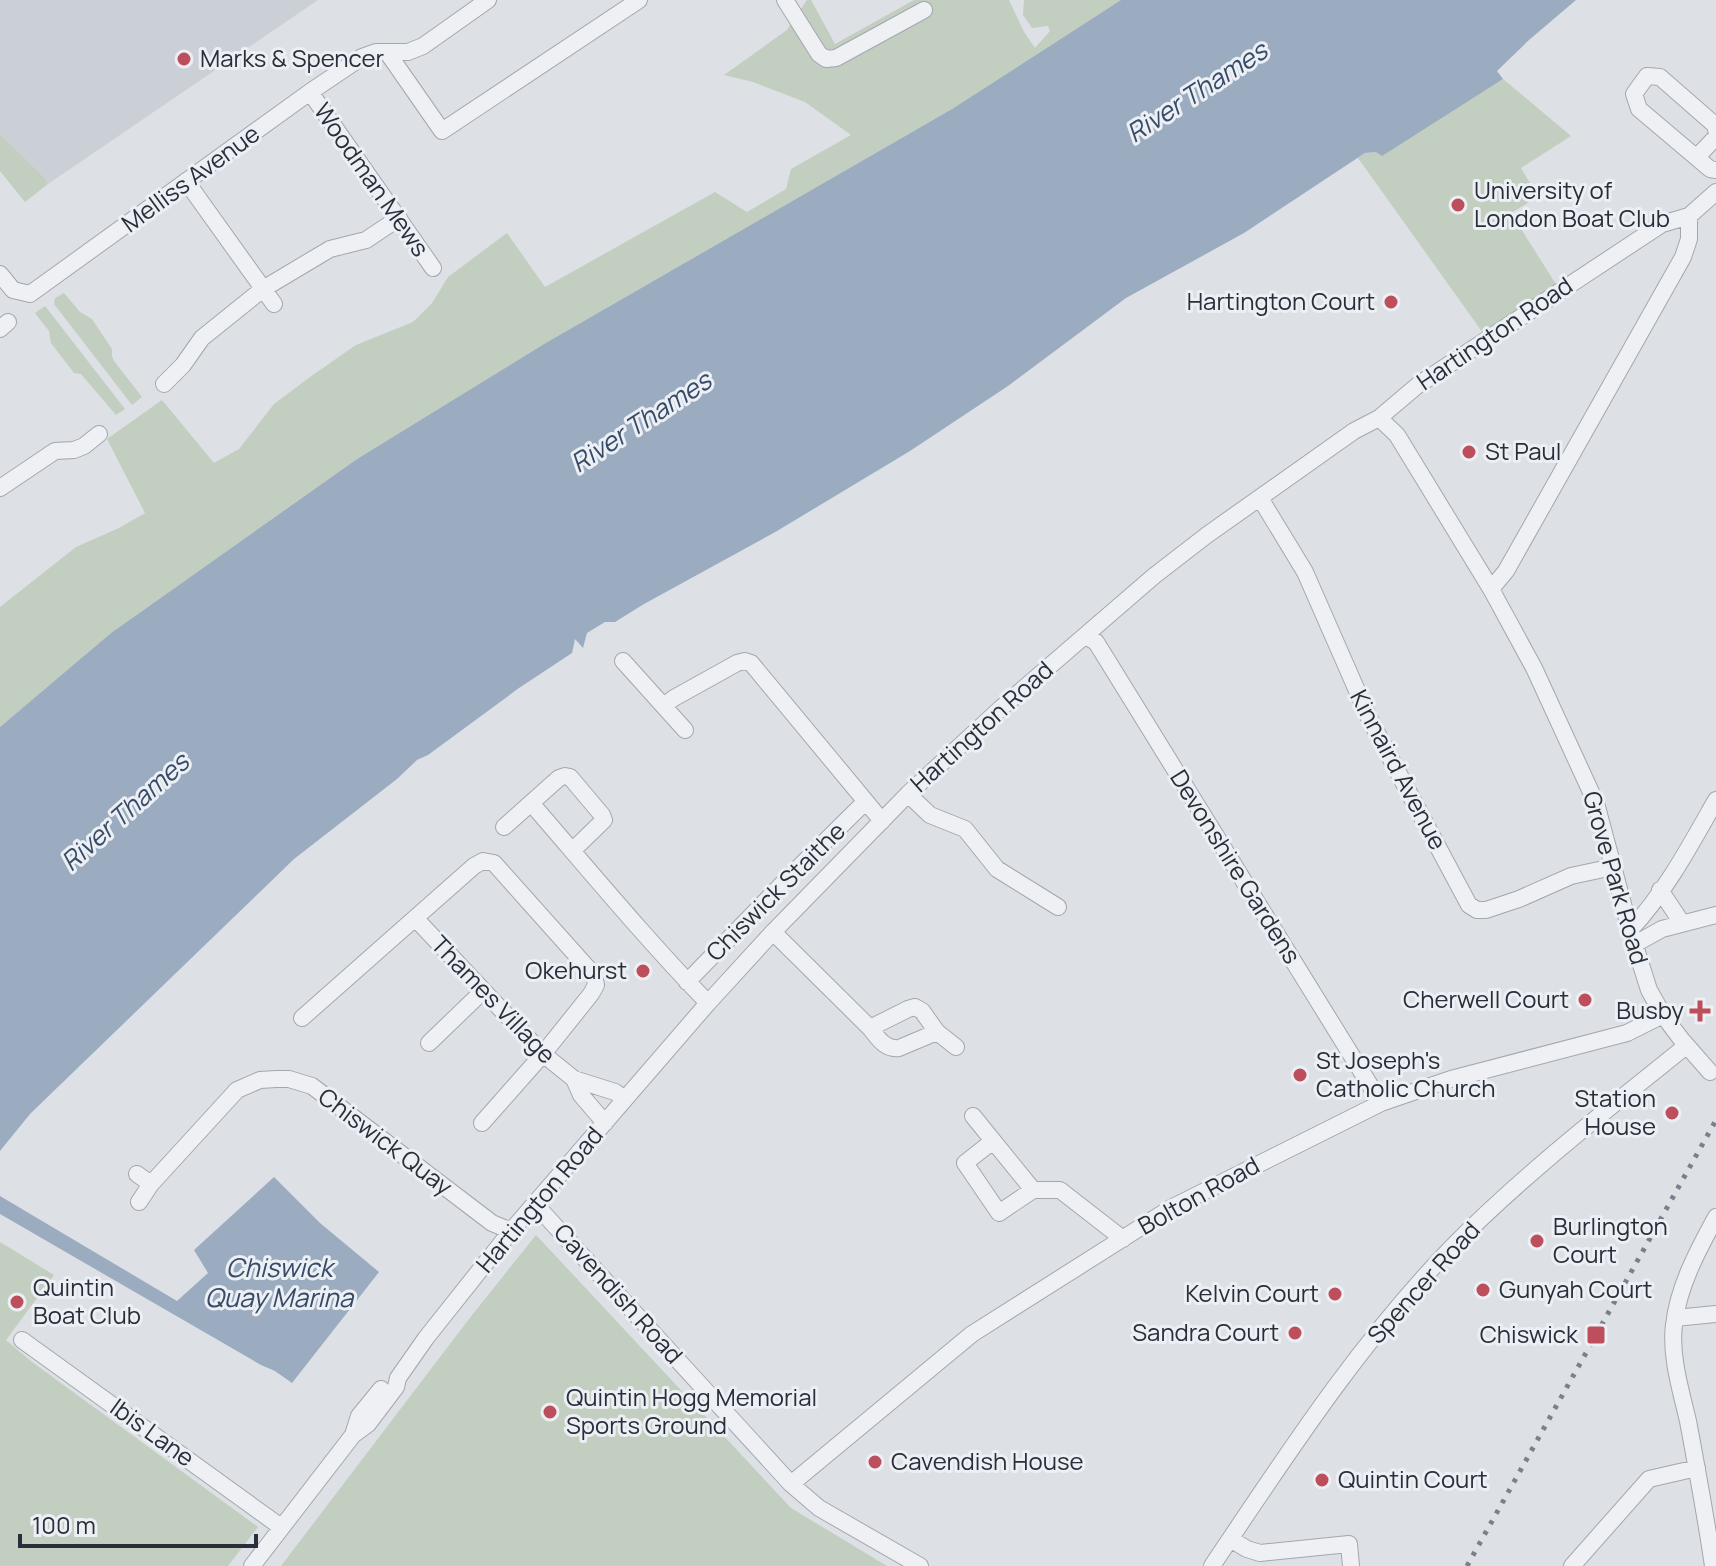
<svg xmlns="http://www.w3.org/2000/svg" width="1716" height="1566" font-family="Manrope,sans-serif">
<style>
.built{fill:#cbcfd6}
.green{fill:#c2cebf}
.water{fill:#9bacc1}
.lines{fill:none;stroke-linecap:round;stroke-linejoin:round}
.minor-casing{stroke:#a3a7ae;stroke-width:18}
.minor{stroke:#eff0f4;stroke-width:16}
.rail{stroke:#787f8d;stroke-width:5;stroke-dasharray:4 8;stroke-linecap:butt}
.poi-dot{fill:#bd4e5b;stroke:#eceff3;stroke-width:3}
.labels{text-anchor:middle;stroke-width:6;stroke-linejoin:round;paint-order:stroke}
.poi-label{font-size:24px;fill:#282e3a;stroke:#eceff3;text-anchor:start}
.street-label{font-size:24px;fill:#282e3a;stroke:#eceff3}
.water-label{font-size:26px;font-style:italic;fill:#374b69;stroke:#eceff3}
</style>
<rect width="100%" height="100%" fill="#dde0e5"/>
<!-- built -->
<path class="built" d="M0 0H318L48 184 45 178 0 134Z"/>
<!-- green -->
<path class="green" d="M807 0H811L835 44 914 0H1009L1024 32 1035 48 1050 31 1048 26 1032 28 1023 15 1024 0H1121L952 109 544 344 357 459 111 633 0 727V607L76 547 119 528 145 513 107 439 162 400 214 463 239 449 274 404 310 377 356 345 413 322 432 303 448 277 507 233 545 287 715 192 747 212 786 189 791 169 851 135 805 102 753 82 724 75 787 30Z
M1503 79 1571 136 1521 168 1538 197 1511 213 1557 286 1483 333 1358 158 1365 153 1376 152 1443 116Z
M0 134 45 178 48 184 25 202 0 171Z
M64 293 80 312 92 319 112 349V356L114 361 142 397 132 405 54 304 55 298Z
M45 306 125 409 116 415 81 374 74 373 51 343 49 331 35 313Z
M536 1235 791 1508 887 1566H281L469 1319Z
M0 1242 54 1275 6 1340 32 1362 258 1527 228 1566H0Z"/>
<!-- water -->
<path class="water" d="M1121 0H1576L1529 40 1497 71 1503 79 1382 156 1376 152 1365 153 1244 233 1126 298 1008 386 910 451 777 531 644 604 615 622H605L587 633 583 648 575 639 572 653 519 688 428 755 417 760 397 779 294 859 30 1114 0 1151V727L111 633 357 459 544 344 952 109Z
M274 1177 320 1223 379 1272 292 1383 275 1371 261 1365 0 1214V1196L177 1301 208 1273 194 1250Z"/>
<g class="lines">
<defs>
<path id="minor" d="M785 0 819 54 826 59 836 58 924 10
M387 52 442 131 639 0
M310 92 433 268
M1716 130V126L1660 77 1647 76 1634 94 1639 109 1710 169 1716 170
M1697 157 1716 137
M186 181 274 304
M0 274 13 290 30 294 310 92 362 57 376 52H408L423 46 488 0
M0 329 8 322
M164 384 183 365 202 338 263 289 330 249 366 240 399 218
M1379 418 1397 435 1491 589 1534 668 1596 803 1630 930 1649 990 1663 1015 1681 1039 1710 1072
M0 488 55 451 74 450 84 446 99 434
M1260 498 1305 572 1369 718 1469 905 1477 910H1486L1519 899 1571 876 1613 867
M1491 589 1506 571 1683 257 1689 239V216
M1085 636 1096 642 1381 1103
M623 661 685 730
M665 705 674 698 737 663 745 661 751 663 882 821
M908 794 930 815 965 829 997 869 1058 907
M504 827 531 803
M572 851 604 820 602 815 570 777 565 776 559 778 531 803C589 870 646 939 708 1003
M1660 890 1682 923
M415 918 543 1054 574 1079
M1630 930C1665 893 1691 844 1716 800
M773 932 870 1028
M1635 944 1662 929 1716 915
M687 982 787 879 865 802
M915 1007 922 1011 937 1032 899 1048C885 1050 878 1038 870 1028L908 1009Z
M302 1018 474 866 483 861 494 863 594 975 596 985 591 994 543 1054 482 1123
M937 1032 956 1047
M429 1043 483 991
M973 1116 1033 1190H1060L1123 1239
M605 1123 581 1095 574 1079 615 1092 625 1099
M993 1141 965 1163 999 1213 1033 1190
M137 1174 151 1184
M139 1202 151 1184 237 1090 260 1080 276 1079H289L312 1086 492 1223 511 1231
M535 1204 791 1484 819 1508 920 1566
M1675 1318 1716 1314
M22 1340 281 1527
M353 1435 359 1416 381 1389
M791 1484 972 1334 1171 1208 1381 1103 1451 1079 1627 1033 1663 1015
M1230 1539 1247 1549 1260 1553 1349 1544 1351 1566
M252 1566 353 1435 368 1424 396 1387 398 1378 426 1338 511 1231 708 1003 773 932 908 794 1000 709 1154 576 1207 535 1354 431 1379 418 1418 385 1662 224 1689 216 1716 192
M1212 1566C1286 1456 1359 1343 1452 1247 1524 1174 1607 1110 1686 1046
M1572 1566 1649 1479 1697 1468
M1713 1566C1706 1518 1697 1469 1688 1421 1681 1391 1670 1356 1674 1325 1678 1287 1698 1250 1716 1217"/>
</defs>
<!-- minor casing -->
<use href="#minor" class="minor-casing"/>
<!-- minor -->
<use href="#minor" class="minor"/>
<!-- rail -->
<path class="rail" d="M1467 1566 1716 1120"/>
</g>
<!-- markers -->
<g class="poi-dot">
<circle cx="184" cy="59" r="8"/>
<circle cx="1458" cy="205" r="8"/>
<circle cx="1391" cy="302" r="8"/>
<circle cx="1469" cy="452" r="8"/>
<circle cx="643" cy="971" r="8"/>
<circle cx="1585" cy="1000" r="8"/>
<path d="M1696 999h8v8h8v8h-8v8h-8v-8h-8v-8h8z"/>
<circle cx="1300" cy="1075" r="8"/>
<circle cx="1672" cy="1113" r="8"/>
<circle cx="1537" cy="1241" r="8"/>
<circle cx="1483" cy="1290" r="8"/>
<circle cx="1335" cy="1294" r="8"/>
<circle cx="17" cy="1302" r="8"/>
<circle cx="1295" cy="1333" r="8"/>
<rect x="1586" y="1325" width="20" height="20" rx="4"/>
<circle cx="550" cy="1412" r="8"/>
<circle cx="875" cy="1462" r="8"/>
<circle cx="1322" cy="1480" r="8"/>
</g>
<g class="labels">
<!-- poi labels -->
<g class="poi-label">
<text x="200" y="67">Marks &amp; Spencer</text>
<text x="1474" y="199">University of<tspan x="1474" dy="28">London Boat Club</tspan></text>
<text x="1375" y="310" text-anchor="end">Hartington Court</text>
<text x="1485" y="460">St Paul</text>
<text x="627" y="979" text-anchor="end">Okehurst</text>
<text x="1569" y="1008" text-anchor="end">Cherwell Court</text>
<text x="1684" y="1019" text-anchor="end">Busby</text>
<text x="1316" y="1069">St Joseph's<tspan x="1316" dy="28">Catholic Church</tspan></text>
<text x="1656" y="1107" text-anchor="end">Station<tspan x="1656" dy="28">House</tspan></text>
<text x="1553" y="1235">Burlington<tspan x="1553" dy="28">Court</tspan></text>
<text x="33" y="1296">Quintin<tspan x="33" dy="28">Boat Club</tspan></text>
<text x="1499" y="1298">Gunyah Court</text>
<text x="1319" y="1302" text-anchor="end">Kelvin Court</text>
<text x="1279" y="1341" text-anchor="end">Sandra Court</text>
<text x="1578" y="1343" text-anchor="end">Chiswick</text>
<text x="566" y="1406">Quintin Hogg Memorial<tspan x="566" dy="28">Sports Ground</tspan></text>
<text x="891" y="1470">Cavendish House</text>
<text x="1338" y="1488">Quintin Court</text>
</g>
<!-- street labels -->
<g class="street-label">
<text transform="translate(191 179) rotate(-36)" y="8">Melliss Avenue</text>
<text transform="translate(371 180) rotate(55)" y="8">Woodman Mews</text>
<text transform="translate(1495 334) rotate(-34)" y="8">Hartington Road</text>
<text transform="translate(982 727) rotate(-42)" y="8">Hartington Road</text>
<text transform="translate(1398 770) rotate(62)" y="8">Kinnaird Avenue</text>
<text transform="translate(1235 867) rotate(58)" y="8">Devonshire Gardens</text>
<text transform="translate(1615 878) rotate(74)" y="8">Grove Park Road</text>
<text transform="translate(776 892) rotate(-45)" y="8">Chiswick Staithe</text>
<text transform="translate(493 1000) rotate(46)" y="8">Thames Village</text>
<text transform="translate(385 1142) rotate(37)" y="8">Chiswick Quay</text>
<text transform="translate(1199 1196) rotate(-29)" y="8">Bolton Road</text>
<text transform="translate(540 1200) rotate(-50)" y="8">Hartington Road</text>
<text transform="translate(1424 1283) rotate(-48)" y="8">Spencer Road</text>
<text transform="translate(618 1294) rotate(48)" y="8">Cavendish Road</text>
<text transform="translate(152 1433) rotate(36)" y="8">Ibis Lane</text>
</g>
<!-- water labels -->
<g class="water-label">
<text transform="translate(1197 92) rotate(-33)" y="9">River Thames</text>
<text transform="translate(641 422) rotate(-33)" y="9">River Thames</text>
<text transform="translate(125 812) rotate(-42)" y="9">River Thames</text>
<text x="279" y="1277">Chiswick<tspan x="279" dy="30">Quay Marina</tspan></text>
</g>
</g>
<!-- scale -->
<path d="M20 1534v12h236v-12" fill="none" stroke="#282e3a" stroke-width="4"/>
<text x="32" y="1534" font-size="24" fill="#282e3a" stroke="#eceff3" stroke-width="6" paint-order="stroke">100 m</text>
</svg>
